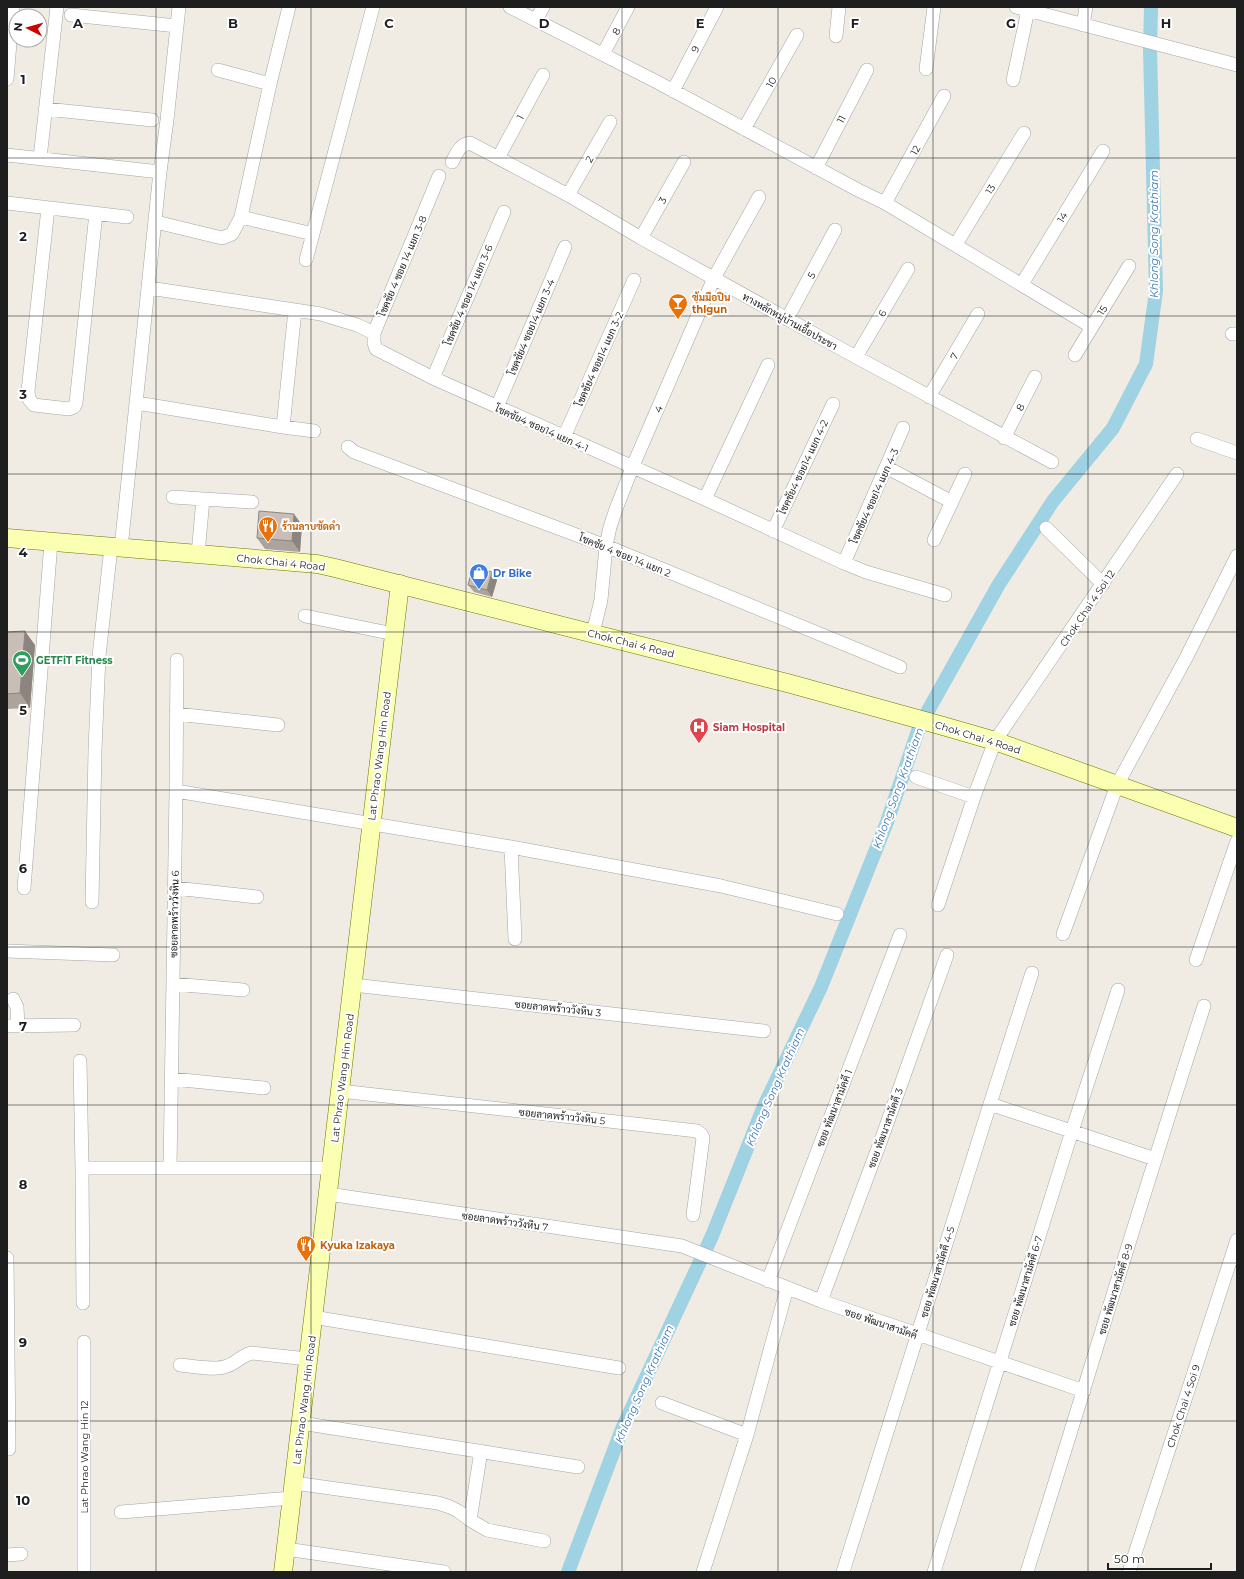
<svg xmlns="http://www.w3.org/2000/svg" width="1244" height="1579" font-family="Montserrat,Sarabun,sans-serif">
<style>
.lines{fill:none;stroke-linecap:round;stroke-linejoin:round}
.canal{stroke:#9fd2e2;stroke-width:14}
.street-casing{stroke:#a5a5a5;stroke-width:14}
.secondary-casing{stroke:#6a7a00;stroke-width:19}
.street{stroke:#fff;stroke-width:13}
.secondary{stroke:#faffb2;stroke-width:18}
.wall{fill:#aca39d}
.shaded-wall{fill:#8c857f}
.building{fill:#c8beb6;stroke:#8c857f}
.grid{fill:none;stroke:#1e1e1e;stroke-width:1;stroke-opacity:0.55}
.labels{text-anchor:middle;stroke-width:4;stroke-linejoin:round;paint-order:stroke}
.street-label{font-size:10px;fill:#1e1e1e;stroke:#fff}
.food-label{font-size:10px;font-weight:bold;fill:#c56008;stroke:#fff;text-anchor:start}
.shop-label{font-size:10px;font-weight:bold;fill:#366cbe;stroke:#fff;text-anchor:start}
.leisure-label{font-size:10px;font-weight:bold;fill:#27864d;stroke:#fff;text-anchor:start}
.health-label{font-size:10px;font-weight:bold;fill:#be3a42;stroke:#fff;text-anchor:start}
.water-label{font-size:11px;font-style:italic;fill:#3f75b0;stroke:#fff}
.grid-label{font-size:13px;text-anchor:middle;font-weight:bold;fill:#1e1e1e;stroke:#fff;stroke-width:4;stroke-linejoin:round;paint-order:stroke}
</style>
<rect width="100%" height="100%" fill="#f0ece3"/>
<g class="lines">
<!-- canal -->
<path class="canal" d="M568 1572 622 1429 712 1236 764 1106 821 987 887 822 920 725 999 584 1053 501 1113 428 1146 364 1156 291 1150 49 1151 7"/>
<defs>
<path id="street" d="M510 7 657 82 858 190 885 203 1092 327
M1016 7 1237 65
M71 15 177 26
M536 20 543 7
M1083 25 1086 7
M836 36 839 7
M603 54 628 7
M926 69 934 7
M218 70 270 84
M7 79 13 7
M1013 80 1028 10
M673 91 717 7
M46 109 152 120
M744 129 797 35
M7 155 160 172
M40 158 57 7
M498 158 543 75
M452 162C457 153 459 145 470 143L568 195 641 238 856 357 1052 462
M816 168 867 70
M439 176 374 333V343L376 349 433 378 705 499 844 563 866 572 945 595
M568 195 610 122
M7 203 127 217
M885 203 944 96
M48 208 28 391 29 399 34 405 69 409 74 407 76 403 96 213
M241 217 313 234
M156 222 222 238 232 234 241 217 270 84 289 7
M641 238 684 162
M956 244 1024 133
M306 260 373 7
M1022 284 1103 151
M149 288 321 314 357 325 374 333
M787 319 835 230
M1232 334H1237
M1075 355 1129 266
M856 357 908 269
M433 378 504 212
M929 397 978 314
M137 403 283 427 314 431
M497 407 565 247
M283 427 295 310
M564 437 634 280
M1004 438 1035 377
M1197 439 1237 453
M348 447 354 452 606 546 900 667
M886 467 952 502
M173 497 203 499 198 554
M203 499 252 502
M705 499 768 365
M1046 528 1103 584
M773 531 833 404
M934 540 965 474
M121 548 160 172 167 120 179 7
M844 563 903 428
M305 616 394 634
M593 633 601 600 606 546 610 527 616 509 632 468 714 278 759 197
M176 714 278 725
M916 777 974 797
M176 791 511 847 721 886 837 914
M511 847 515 939
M24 888 51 542
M175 888 257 897
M92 902 95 750 99 656 111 547
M938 905 974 797 995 741 1177 474
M1063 934 1117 785 1186 658 1237 556
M7 951 113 955
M1196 960 1237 841
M173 984 243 990
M353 985 764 1031
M13 999 17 1007 18 1026
M7 1026 74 1025
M80 1061 82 1168 83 1303
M172 1079 264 1088
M340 1091 697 1131 701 1134 703 1138 693 1215
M990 1104 1155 1159
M82 1168H331
M170 1168 176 791 177 660
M328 1194 682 1246 821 1301 1084 1391
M7 1258 9 1449
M768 1281 900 935
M821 1301 884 1132 947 955
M313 1317 619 1368
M180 1365C193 1366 215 1371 227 1366 237 1363 241 1355 252 1353L308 1359
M662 1403 747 1435
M301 1423 578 1467
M294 1483 438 1503 450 1507 458 1511 470 1520 487 1530 544 1541
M121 1512 292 1498
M470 1520 481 1451
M286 1549 444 1572
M7 1555 21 1554
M84 1572V1342
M703 1572 747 1435 787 1288
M843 1572 990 1104 1032 973
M934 1572 1072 1131 1118 990
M1027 1572C1086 1384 1143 1194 1204 1006
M1129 1572 1237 1240"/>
<path id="secondary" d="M7 538 317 564 335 568 791 684 943 726 995 741 1237 828
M283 1572 400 584"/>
</defs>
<!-- street casing -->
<use href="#street" class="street-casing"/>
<!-- secondary casing -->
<use href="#secondary" class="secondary-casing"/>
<!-- street -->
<use href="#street" class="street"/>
<!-- secondary -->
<use href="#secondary" class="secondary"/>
</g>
<!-- wall -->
<path class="wall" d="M302 525 300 552 265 549 257 538Z
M497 580 492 597 474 592 468 585Z
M7 632 35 645 30 708 7 709Z"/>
<!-- shaded-wall -->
<path class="shaded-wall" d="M294 514 302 525 300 552 292 541Z
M492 572 497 580 492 597 487 590Z
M25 631 35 645 30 708 20 693Z"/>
<!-- building -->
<path class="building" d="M259 511 294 514 292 541 257 538Z
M473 567 492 572 487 590 468 585Z
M25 631 20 693 7 694V632Z"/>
<!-- grid -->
<path class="grid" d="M156 7V1572M311 7V1572M466 7V1572M622 7V1572M778 7V1572M933 7V1572M1088 7V1572M7 158H1237M7 316H1237M7 474H1237M7 632H1237M7 790H1237M7 947H1237M7 1105H1237M7 1263H1237M7 1421H1237"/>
<!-- icons -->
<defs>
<symbol id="bar-pin" viewBox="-11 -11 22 30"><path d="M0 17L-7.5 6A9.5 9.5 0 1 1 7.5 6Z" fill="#e8710a" stroke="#fff"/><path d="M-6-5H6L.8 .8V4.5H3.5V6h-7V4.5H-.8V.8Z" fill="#fff"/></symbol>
<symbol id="restaurant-pin" viewBox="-11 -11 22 30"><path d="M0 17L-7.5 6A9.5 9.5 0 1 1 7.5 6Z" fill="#e8710a" stroke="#fff"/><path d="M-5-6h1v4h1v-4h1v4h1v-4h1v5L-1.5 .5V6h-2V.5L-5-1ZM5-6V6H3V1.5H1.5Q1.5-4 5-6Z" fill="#fff"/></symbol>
<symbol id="shop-pin" viewBox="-11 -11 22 30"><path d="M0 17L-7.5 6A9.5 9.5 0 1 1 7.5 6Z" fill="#3f7fe0" stroke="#fff"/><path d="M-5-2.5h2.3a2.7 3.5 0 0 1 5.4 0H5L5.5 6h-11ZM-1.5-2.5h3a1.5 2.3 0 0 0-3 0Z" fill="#fff"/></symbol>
<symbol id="stadium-pin" viewBox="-11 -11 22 30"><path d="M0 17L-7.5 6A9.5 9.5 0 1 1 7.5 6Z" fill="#2e9e5b" stroke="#fff"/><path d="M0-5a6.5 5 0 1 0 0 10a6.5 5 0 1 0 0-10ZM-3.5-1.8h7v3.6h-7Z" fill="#fff"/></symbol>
<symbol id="hospital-pin" viewBox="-11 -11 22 30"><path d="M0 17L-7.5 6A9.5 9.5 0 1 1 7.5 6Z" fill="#e0444e" stroke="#fff"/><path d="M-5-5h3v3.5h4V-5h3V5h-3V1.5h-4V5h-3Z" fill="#fff"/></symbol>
</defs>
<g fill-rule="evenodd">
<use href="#bar-pin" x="667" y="292" width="22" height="30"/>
<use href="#restaurant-pin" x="257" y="515" width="22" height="30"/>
<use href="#shop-pin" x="468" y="562" width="22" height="30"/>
<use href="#stadium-pin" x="11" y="649" width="22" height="30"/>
<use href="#hospital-pin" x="688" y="716" width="22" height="30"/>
<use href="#restaurant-pin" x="295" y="1234" width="22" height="30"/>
</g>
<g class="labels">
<!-- street labels -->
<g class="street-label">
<text transform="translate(616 31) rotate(-62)" y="4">8</text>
<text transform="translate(695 49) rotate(-62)" y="4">9</text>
<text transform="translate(771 82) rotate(-61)" y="4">10</text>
<text transform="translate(520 117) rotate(-61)" y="4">1</text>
<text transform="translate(841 119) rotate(-62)" y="4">11</text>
<text transform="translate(915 150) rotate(-61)" y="4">12</text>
<text transform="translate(589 159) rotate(-60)" y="4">2</text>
<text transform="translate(990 189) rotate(-58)" y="4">13</text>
<text transform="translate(662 200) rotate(-61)" y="4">3</text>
<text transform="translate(1062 217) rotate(-58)" y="4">14</text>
<text transform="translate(402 266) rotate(-67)" y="4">โชคชัย 4 ซอย 14 แยก 3-8</text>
<text transform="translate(811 275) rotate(-61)" y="4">5</text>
<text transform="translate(468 295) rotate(-67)" y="4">โชคชัย 4 ซอย 14 แยก 3-6</text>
<text transform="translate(1102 310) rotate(-59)" y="4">15</text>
<text transform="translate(882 313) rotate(-59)" y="4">6</text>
<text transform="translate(790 321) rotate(29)" y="4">ทางหลักหมู่บ้านเอื้อประชา</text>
<text transform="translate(531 327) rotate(-67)" y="4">โชคชัย4 ซอย14 แยก 3-4</text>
<text transform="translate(954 356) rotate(-60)" y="4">7</text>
<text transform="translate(599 359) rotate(-66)" y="4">โชคชัย4 ซอย14 แยก 3-2</text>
<text transform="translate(1020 407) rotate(-63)" y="4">8</text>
<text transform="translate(658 409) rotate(-67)" y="4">4</text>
<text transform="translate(542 428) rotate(24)" y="4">โชคชัย4 ซอย14 แยก 4-1</text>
<text transform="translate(803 467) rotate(-65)" y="4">โชคชัย4 ซอย14 แยก 4-2</text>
<text transform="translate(874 496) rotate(-66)" y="4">โชคชัย4 ซอย14 แยก 4-3</text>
<text transform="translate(625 555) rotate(22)" y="4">โชคชัย 4 ซอย 14 แยก 2</text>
<text transform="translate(281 562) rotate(6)" y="4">Chok Chai 4 Road</text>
<text transform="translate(1087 608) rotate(-56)" y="4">Chok Chai 4 Soi 12</text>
<text transform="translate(631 643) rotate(14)" y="4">Chok Chai 4 Road</text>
<text transform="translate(978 737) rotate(17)" y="4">Chok Chai 4 Road</text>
<text transform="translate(379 756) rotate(-83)" y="4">Lat Phrao Wang Hin Road</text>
<text transform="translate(174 914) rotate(-89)" y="4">ซอยลาดพร้าววังหิน 6</text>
<text transform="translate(558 1008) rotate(6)" y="4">ซอยลาดพร้าววังหิน 3</text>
<text transform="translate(342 1078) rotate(-83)" y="4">Lat Phrao Wang Hin Road</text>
<text transform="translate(834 1108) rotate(-69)" y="4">ซอย พัฒนาสามัคคี 1</text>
<text transform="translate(562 1116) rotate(6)" y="4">ซอยลาดพร้าววังหิน 5</text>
<text transform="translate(885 1128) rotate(-70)" y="4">ซอย พัฒนาสามัคคี 3</text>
<text transform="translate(505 1221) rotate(8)" y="4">ซอยลาดพร้าววังหิน 7</text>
<text transform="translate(937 1272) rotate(-73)" y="4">ซอย พัฒนาสามัคคี 4-5</text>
<text transform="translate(1025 1281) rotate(-73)" y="4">ซอย พัฒนาสามัคคี 6-7</text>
<text transform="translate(1115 1289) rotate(-73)" y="4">ซอย พัฒนาสามัคคี 8-9</text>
<text transform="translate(881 1323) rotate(19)" y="4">ซอย พัฒนาสามัคคี</text>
<text transform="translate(304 1400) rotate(-83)" y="4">Lat Phrao Wang Hin Road</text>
<text transform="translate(1183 1406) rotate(-72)" y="4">Chok Chai 4 Soi 9</text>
<text transform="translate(84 1457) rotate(-90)" y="4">Lat Phrao Wang Hin 12</text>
</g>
<!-- food labels -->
<g class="food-label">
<text x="692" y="301">ซุ้มมือปืน<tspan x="692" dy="12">thlgun</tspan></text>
<text x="282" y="530">ร้านลาบซัดดำ</text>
<text x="320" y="1249">Kyuka Izakaya</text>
</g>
<!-- shop labels -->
<g class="shop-label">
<text x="493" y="577">Dr Bike</text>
</g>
<!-- leisure labels -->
<g class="leisure-label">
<text x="36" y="664">GETFiT Fitness</text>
</g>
<!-- health labels -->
<g class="health-label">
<text x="713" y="731">Siam Hospital</text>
</g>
<!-- water labels -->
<g class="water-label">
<text transform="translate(1154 234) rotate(-90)" y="4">Khlong Song Krathiam</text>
<text transform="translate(898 788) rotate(-70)" y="4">Khlong Song Krathiam</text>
<text transform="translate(775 1087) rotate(-66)" y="4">Khlong Song Krathiam</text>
<text transform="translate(644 1384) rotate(-66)" y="4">Khlong Song Krathiam</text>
</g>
</g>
<g class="grid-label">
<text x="78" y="28">A</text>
<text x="233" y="28">B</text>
<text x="389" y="28">C</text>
<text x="544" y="28">D</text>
<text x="700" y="28">E</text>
<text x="855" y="28">F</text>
<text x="1011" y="28">G</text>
<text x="1166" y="28">H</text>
<text x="23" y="84">1</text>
<text x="23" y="241">2</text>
<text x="23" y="399">3</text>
<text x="23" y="557">4</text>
<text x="23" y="715">5</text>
<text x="23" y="873">6</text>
<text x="23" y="1031">7</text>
<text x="23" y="1189">8</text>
<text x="23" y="1347">9</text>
<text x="23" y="1505">10</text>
</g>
<!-- border -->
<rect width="1244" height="1579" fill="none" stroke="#1e1e1e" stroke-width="16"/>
<!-- north arrow -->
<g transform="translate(28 28) rotate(276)"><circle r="19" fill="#ffffff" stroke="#a5a5a5"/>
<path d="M0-3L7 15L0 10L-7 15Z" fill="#cc0400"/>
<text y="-6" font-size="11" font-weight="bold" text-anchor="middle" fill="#1e1e1e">N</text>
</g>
<!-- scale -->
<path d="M1108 1563v6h103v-6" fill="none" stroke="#1e1e1e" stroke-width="2"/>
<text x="1114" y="1563" font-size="12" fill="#1e1e1e" stroke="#ffffff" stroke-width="3" paint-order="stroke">50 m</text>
</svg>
